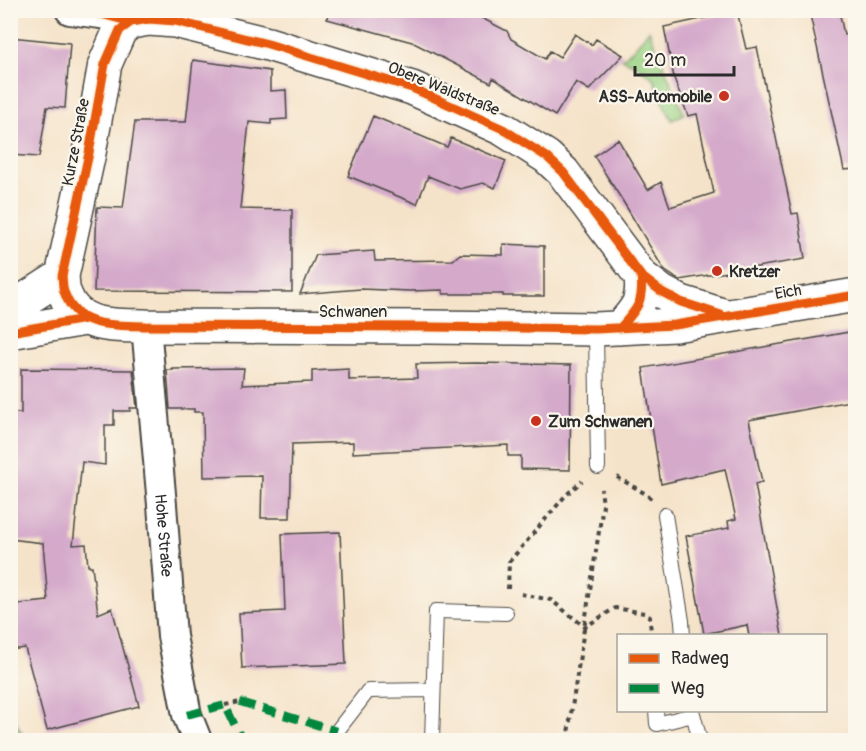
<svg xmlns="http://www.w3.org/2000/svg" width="866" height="751" font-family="Pangolin,sans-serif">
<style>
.green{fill:#9cd385;stroke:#647f58;stroke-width:1.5}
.forest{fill:#7db572;stroke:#54704e;stroke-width:1.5}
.building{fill:#d4a9ca}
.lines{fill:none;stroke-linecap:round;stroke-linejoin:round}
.service-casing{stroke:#494743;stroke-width:16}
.minor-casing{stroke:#494743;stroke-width:32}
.tertiary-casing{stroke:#494743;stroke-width:36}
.path{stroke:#494743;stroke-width:4;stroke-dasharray:4.5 4.5;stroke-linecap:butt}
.service{stroke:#fff;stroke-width:14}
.minor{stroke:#fff;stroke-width:28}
.tertiary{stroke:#fff;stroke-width:33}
.quiet{stroke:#00873e;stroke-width:8;stroke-dasharray:15 8;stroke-linecap:butt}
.cycleway-casing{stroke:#fbf7ec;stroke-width:13}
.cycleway{stroke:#e8590c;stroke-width:9}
.poi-dot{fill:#c8321e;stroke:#fbf7ec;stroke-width:2}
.labels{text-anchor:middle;stroke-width:4.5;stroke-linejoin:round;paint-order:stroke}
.street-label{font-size:16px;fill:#2b2b2b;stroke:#fbf7ec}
.poi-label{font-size:16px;font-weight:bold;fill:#2b2b2b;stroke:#fbf7ec;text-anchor:start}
</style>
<rect width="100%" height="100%" fill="#fbf7ec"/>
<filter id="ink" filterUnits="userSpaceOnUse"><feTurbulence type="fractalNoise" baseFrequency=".0167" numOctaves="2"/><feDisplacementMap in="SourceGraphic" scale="12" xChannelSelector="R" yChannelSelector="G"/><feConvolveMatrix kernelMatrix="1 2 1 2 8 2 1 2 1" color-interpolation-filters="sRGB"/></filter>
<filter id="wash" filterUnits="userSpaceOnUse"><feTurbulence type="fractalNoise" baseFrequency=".008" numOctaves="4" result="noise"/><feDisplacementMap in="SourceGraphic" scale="24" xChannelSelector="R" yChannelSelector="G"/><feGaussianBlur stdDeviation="1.35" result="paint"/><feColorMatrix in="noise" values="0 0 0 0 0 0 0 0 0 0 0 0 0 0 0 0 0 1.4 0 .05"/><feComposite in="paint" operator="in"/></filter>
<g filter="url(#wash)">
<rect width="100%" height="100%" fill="#f5e3c9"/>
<!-- green -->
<path class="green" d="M649 30 684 114 672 120 659 95 654 79 636 65 622 59 635 47Z"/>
<!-- forest -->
<path class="forest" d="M10 710 22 734 11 739H10Z"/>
<g id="blocks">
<!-- building -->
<path class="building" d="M329 10H466L507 31 511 39 545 59 550 51 560 57 575 34 592 45 596 39 623 55 589 90 576 82 555 116 493 78 491 83 412 42 327 19Z
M809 10H839L844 35 855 33V169L844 170Z
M737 11 746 49 757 47 792 214 798 213 805 259 679 280 664 270 624 203 594 156 618 139 648 190 661 182 670 207 714 193 697 114 688 116 674 78 664 27Z
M10 37 70 43 65 108 47 107 39 157 10 155Z
M193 60 270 71V91L286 90 287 119 271 120V124L249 122 240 209 292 210V292L94 291 97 207 123 208 135 122H186Z
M373 116 447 147 451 138 506 161 495 188 483 183 460 189 428 176 417 204 348 176Z
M503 244 544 246V296H503V294H443V290L410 291 361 289 300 294 316 255 374 251 375 261 453 260 460 254 503 255Z
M855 331V400L749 420 762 482 755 484 782 636H749L747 625 704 634 686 536 729 528 728 521 736 519 725 469 661 484 643 368Z
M477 363 571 365 570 470 521 469V456H508V445L353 453V442L292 444 290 518H261L262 476 204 477 203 412H194V409H170L167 370H173V369L244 368 242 385 312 382V371L349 369V380L417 378 416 364Z
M21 369 133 370 137 408H130V411H114V425H105V465L82 462 73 545 86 544 88 566H92L98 614 112 608 139 706 47 730 25 648 10 650V605L48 601 43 543 10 539V413H21Z
M340 532 346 664 242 668 239 613 285 611 282 534Z"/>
</g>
</g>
<g filter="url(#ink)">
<use href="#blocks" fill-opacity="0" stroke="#494743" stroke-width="1.5"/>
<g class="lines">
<defs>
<path id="service" d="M596 329 598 467
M665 515 682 621 683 636
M656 710 657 724 693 715
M692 710 700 740
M337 740V731L368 691 433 690
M432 740 436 611 506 613"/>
<g id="minor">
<path d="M70 10 101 14 131 22 137 10"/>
<path id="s1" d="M146 326 162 505 172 636 187 715 197 740"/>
</g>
<path id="tertiary" d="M641 276 662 292 681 302 722 315
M10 307 15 306 62 276
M620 328C637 309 644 302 641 276L563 172 547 157 503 129 412 88 268 44 175 21 149 19 131 22 120 30 105 64 89 153 62 276C63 282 62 289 65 294 77 329 115 325 146 326L428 327 596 329 675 325 856 295
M10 332 85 319"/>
</defs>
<!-- service casing -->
<use href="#service" class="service-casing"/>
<!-- minor casing -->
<use href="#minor" class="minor-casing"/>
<!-- tertiary casing -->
<use href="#tertiary" class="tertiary-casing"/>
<!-- path -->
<path class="path" d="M617 477 646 494 651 499
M508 589 509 562 566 495 582 481
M521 594 551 600 585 627 615 608 644 613 650 617 651 636
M225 705 240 702
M567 740 603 505 601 489"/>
<!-- service -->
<use href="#service" class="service"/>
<!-- minor -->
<use href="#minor" class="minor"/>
<!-- tertiary -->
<use href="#tertiary" class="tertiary"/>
<!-- quiet -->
<path class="quiet" d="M240 702 337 731
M187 715 225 705 242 740"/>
<defs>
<path id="cycleway" d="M70 10 101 14 131 22 149 19 175 21 268 44 412 88 503 129 547 157 563 172 641 276C644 302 637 309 620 328
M137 10 131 22 120 30 105 64 89 153 62 276C63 282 62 289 65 294 77 329 115 325 146 326L428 327 596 329 675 325 856 295
M641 276 662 292 681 302 721 315
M10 332 85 319"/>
</defs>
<!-- cycleway casing -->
<use href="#cycleway" class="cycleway-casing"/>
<!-- cycleway -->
<use href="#cycleway" class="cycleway"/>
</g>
</g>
<!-- markers -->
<g class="poi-dot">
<circle cx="724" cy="96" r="6"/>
<circle cx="717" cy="271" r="6"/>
<circle cx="536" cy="421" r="6"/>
</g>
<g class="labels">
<!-- street labels -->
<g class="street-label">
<text transform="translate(444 88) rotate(22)" y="6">Obere Waldstraße</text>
<text transform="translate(75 142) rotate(-79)" y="6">Kurze Straße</text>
<text transform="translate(788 291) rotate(-10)" y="6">Eich</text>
<text x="353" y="317">Schwanen</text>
<text dy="6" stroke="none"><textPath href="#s1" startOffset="210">Hohe Straße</textPath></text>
</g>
<!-- poi labels -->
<g class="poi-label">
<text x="712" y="102" text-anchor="end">ASS-Automobile</text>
<text x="729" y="277">Kretzer</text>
<text x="548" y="427">Zum Schwanen</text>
</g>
</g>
<!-- margin -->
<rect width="866" height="751" fill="none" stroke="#fbf7ec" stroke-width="36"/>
<!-- legend -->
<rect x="617" y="634" width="210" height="78" fill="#fbf7ec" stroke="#a8a59f" stroke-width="1.5"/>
<rect x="629" y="654" width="30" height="9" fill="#e8590c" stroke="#a8a59f" stroke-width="1.5"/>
<text x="671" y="664" font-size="18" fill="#2b2b2b">Radweg</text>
<rect x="629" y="684" width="30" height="9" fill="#00873e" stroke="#a8a59f" stroke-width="1.5"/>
<text x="671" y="694" font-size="18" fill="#2b2b2b">Weg</text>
<!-- scale -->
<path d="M635 66v9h99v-9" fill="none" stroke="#2b2b2b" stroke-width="3"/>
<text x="644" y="66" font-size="18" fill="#2b2b2b" stroke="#fbf7ec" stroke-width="4.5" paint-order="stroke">20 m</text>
</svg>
